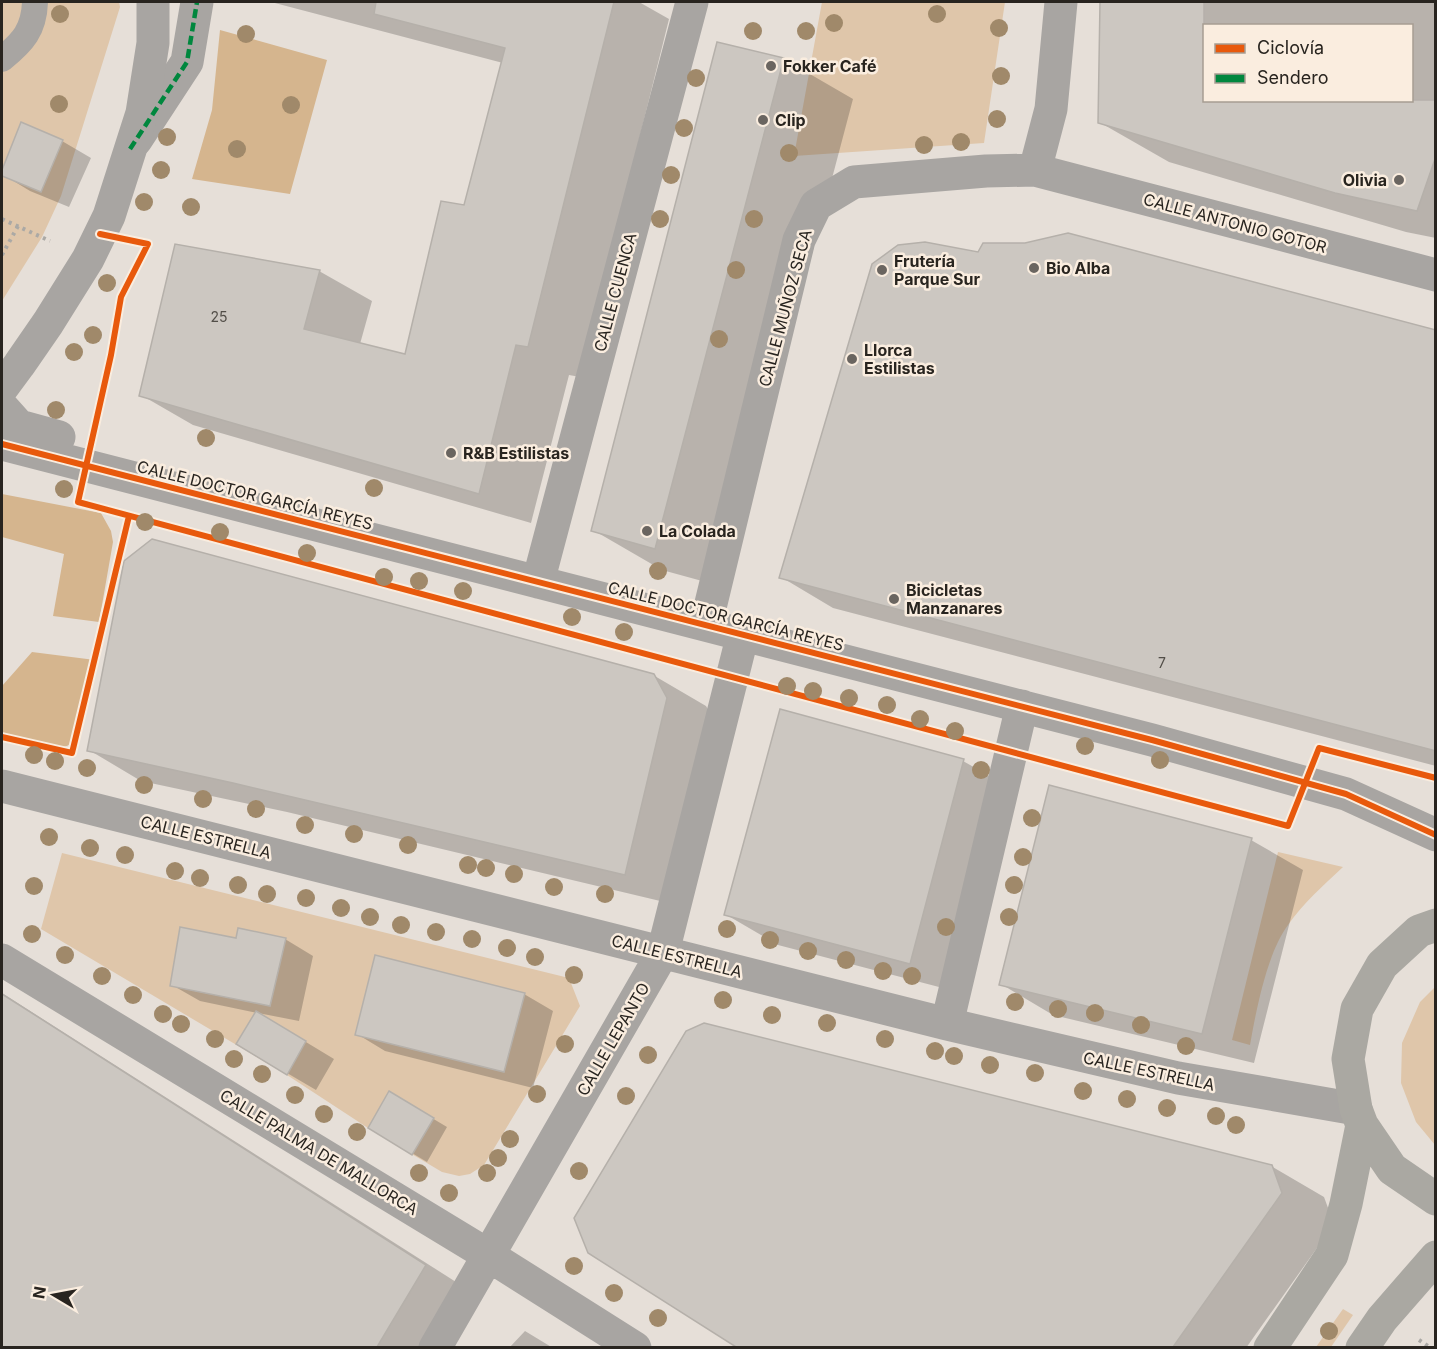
<svg xmlns="http://www.w3.org/2000/svg" width="1437" height="1349" font-family="Inter,sans-serif">
<style>
.green{fill:#dfc6aa}
.forest{fill:#d5b58e}
.shadow{fill:#0003;fill-rule:evenodd}
.building{fill:#ccc7c1;stroke:#b5b0aa;stroke-width:1.5}
.lines{fill:none;stroke-linecap:round;stroke-linejoin:round}
.path{stroke:#aba9a5;stroke-width:4;stroke-dasharray:3 4.5;stroke-linecap:butt}
.service{stroke:#a8a5a2;stroke-width:26}
.pedestrian{stroke:#a8a5a2;stroke-width:33}
.minor{stroke:#a8a5a2;stroke-width:33}
.primary{stroke:#aaa8a2;stroke-width:33}
.quiet{stroke:#00873e;stroke-width:4.5;stroke-dasharray:9 4.5;stroke-linecap:butt}
.cycleway-casing{stroke:#faeddf;stroke-width:10}
.cycleway{stroke:#e8590c;stroke-width:6}
.tree{fill:#a0896a}
.poi-dot{fill:#6a6560;stroke:#faeddf;stroke-width:2}
.labels{text-anchor:middle;stroke-width:5;stroke-linejoin:round;paint-order:stroke}
.number-label{font-size:14px;fill:#524e48}
.poi-label{font-size:16px;font-weight:bold;fill:#28241f;stroke:#faeddf;text-anchor:start}
.street-label{font-size:16px;fill:#28241f;stroke:#faeddf}
</style>
<rect width="100%" height="100%" fill="#e6dfd8"/>
<!-- green -->
<path class="green" d="M2 2H119L120 7 61 196 42 237 2 301Z
M822 2H1005L984 143 794 156Z
M1278 852 1343 867C1324 885 1303 903 1288 925 1267 953 1256 1011 1250 1045L1232 1040Z
M62 853 569 978 580 1006 484 1165 470 1174 459 1176 442 1172 368 1128 287 1075 41 929Z
M1435 987V1145L1416 1122 1401 1083 1402 1043 1420 1002Z
M1343 1309 1353 1315 1331 1347H1316Z"/>
<!-- forest -->
<path class="forest" d="M220 30 327 60 290 194 192 179 212 110Z
M2 494 101 513 111 531 113 542 99 622 53 616 64 554 2 537Z
M32 652 95 660 76 738C75 739 70 745 69 745 54 753 17 737 2 733V686Z"/>
<!-- shadow -->
<path class="shadow" d="M271 2H639L669 19 580 377 569 375 531 523 193 425 141 395 319 271 372 301 360 344 406 356 465 207 503 63Z
M1102 2H1436V238L1406 232 1169 162 1099 122ZM1204 26H1412V100H1204Z
M784 59 853 99 724 587 662 570 593 530Z
M22 124 62 141 91 158 69 207 30 191 2 174Z
M1025 245 1436 332V766L833 608 781 577 979 253Z
M653 675 706 706 719 729 677 905 287 812 141 781 89 750Z
M963 761 1016 791 962 993 778 945 725 914Z
M1251 840 1303 870 1254 1063 1053 1015 1001 984Z
M285 939 313 956 299 1021 258 1013 334 1059 316 1090 287 1073 257 1013 200 1001 172 985 237 940Z
M2 993 478 1296 447 1348H2Z
M524 994 553 1011 533 1088 385 1051 357 1034Z
M390 1093 447 1127 427 1162 370 1128Z
M1271 1166 1324 1197 1334 1224 1246 1348H738L589 1252Z
M525 1331 553 1348H509Z"/>
<!-- building -->
<path class="building" d="M376 2H614L528 347 516 345 479 494 139 396 175 244 320 270 304 329 405 354 441 201 464 205 505 48 374 14Z
M1100 2H1204V100H1436V156L1417 211 1335 193 1098 123Z
M717 42 784 58 655 549 591 531Z
M21 122 63 140 41 192 2 176V170Z
M1068 233 1436 330V751L779 578 872 264 898 245 925 242 978 252 983 243H1025Z
M152 539 654 674 667 698 625 875 233 783 87 751 124 561Z
M780 709 964 759 910 964 724 915Z
M1049 785 1252 838 1202 1034 999 985Z
M180 927 236 938 238 928 286 938 270 1006 170 986Z
M375 955 525 993 504 1072 355 1035Z
M2 994 426 1265 377 1347H2Z
M256 1011 306 1041 287 1075 236 1044Z
M704 1023 1272 1165 1282 1193 1173 1347H736L588 1253 574 1218 686 1031Z
M389 1091 434 1118 412 1155 368 1128Z"/>
<g class="lines">
<!-- path -->
<path class="path" d="M2 219 50 241
M2 255 18 226
M1419 1340 1431 1348"/>
<!-- service -->
<path class="service" d="M2 59C23 42 34 30 35 2"/>
<!-- pedestrian -->
<path class="pedestrian" d="M136 140 187 62 197 2"/>
<!-- minor -->
<path class="minor" d="M1035 170 1436 275
M2 388 19 365 48 323 88 259 109 216 142 113 153 43V2
M2 407 19 426 59 437
M2 444 1152 740 1346 794 1436 835
M538 582 692 2
M706 624 799 240 816 205 854 182 986 171 1035 170 1051 109 1061 2
M2 786 947 1024 1178 1078 1356 1109
M2 960 488 1255 635 1348
M947 1024 1022 706
M435 1348 663 952 743 634"/>
<!-- primary -->
<path class="primary" d="M1436 925 1419 931 1382 965 1357 1009 1348 1059 1356 1109 1362 1125 1392 1169 1436 1199
M1270 1348 1332 1255 1346 1204 1362 1125
M1362 1348 1382 1319 1436 1257"/>
<!-- quiet -->
<path class="quiet" d="M130 149 187 62 197 2"/>
<defs>
<path id="cycleway" d="M100 234 148 244 121 297 111 355 78 502 1288 826 1319 748 1436 778
M2 444 1152 740 1346 794 1436 835
M2 737 72 753 129 516"/>
</defs>
<!-- cycleway casing -->
<use href="#cycleway" class="cycleway-casing"/>
<!-- cycleway -->
<use href="#cycleway" class="cycleway"/>
</g>
<!-- trees -->
<g class="tree">
<circle cx="60" cy="14" r="9"/>
<circle cx="937" cy="14" r="9"/>
<circle cx="834" cy="23" r="9"/>
<circle cx="999" cy="28" r="9"/>
<circle cx="753" cy="31" r="9"/>
<circle cx="806" cy="31" r="9"/>
<circle cx="246" cy="34" r="9"/>
<circle cx="1001" cy="76" r="9"/>
<circle cx="696" cy="78" r="9"/>
<circle cx="59" cy="104" r="9"/>
<circle cx="291" cy="105" r="9"/>
<circle cx="997" cy="119" r="9"/>
<circle cx="684" cy="128" r="9"/>
<circle cx="167" cy="137" r="9"/>
<circle cx="961" cy="142" r="9"/>
<circle cx="924" cy="145" r="9"/>
<circle cx="237" cy="149" r="9"/>
<circle cx="789" cy="153" r="9"/>
<circle cx="161" cy="170" r="9"/>
<circle cx="671" cy="175" r="9"/>
<circle cx="144" cy="202" r="9"/>
<circle cx="191" cy="207" r="9"/>
<circle cx="660" cy="219" r="9"/>
<circle cx="754" cy="219" r="9"/>
<circle cx="736" cy="270" r="9"/>
<circle cx="107" cy="283" r="9"/>
<circle cx="93" cy="335" r="9"/>
<circle cx="719" cy="339" r="9"/>
<circle cx="74" cy="352" r="9"/>
<circle cx="56" cy="410" r="9"/>
<circle cx="206" cy="438" r="9"/>
<circle cx="374" cy="488" r="9"/>
<circle cx="64" cy="489" r="9"/>
<circle cx="145" cy="522" r="9"/>
<circle cx="220" cy="532" r="9"/>
<circle cx="307" cy="553" r="9"/>
<circle cx="658" cy="571" r="9"/>
<circle cx="384" cy="577" r="9"/>
<circle cx="419" cy="581" r="9"/>
<circle cx="463" cy="591" r="9"/>
<circle cx="572" cy="617" r="9"/>
<circle cx="624" cy="632" r="9"/>
<circle cx="787" cy="686" r="9"/>
<circle cx="813" cy="691" r="9"/>
<circle cx="849" cy="698" r="9"/>
<circle cx="887" cy="705" r="9"/>
<circle cx="920" cy="719" r="9"/>
<circle cx="955" cy="731" r="9"/>
<circle cx="1085" cy="746" r="9"/>
<circle cx="34" cy="755" r="9"/>
<circle cx="1160" cy="760" r="9"/>
<circle cx="55" cy="761" r="9"/>
<circle cx="87" cy="768" r="9"/>
<circle cx="981" cy="770" r="9"/>
<circle cx="144" cy="785" r="9"/>
<circle cx="203" cy="799" r="9"/>
<circle cx="256" cy="809" r="9"/>
<circle cx="1032" cy="818" r="9"/>
<circle cx="305" cy="825" r="9"/>
<circle cx="354" cy="834" r="9"/>
<circle cx="49" cy="837" r="9"/>
<circle cx="408" cy="845" r="9"/>
<circle cx="90" cy="848" r="9"/>
<circle cx="125" cy="855" r="9"/>
<circle cx="1023" cy="857" r="9"/>
<circle cx="468" cy="865" r="9"/>
<circle cx="486" cy="868" r="9"/>
<circle cx="175" cy="871" r="9"/>
<circle cx="514" cy="874" r="9"/>
<circle cx="200" cy="878" r="9"/>
<circle cx="238" cy="885" r="9"/>
<circle cx="1014" cy="885" r="9"/>
<circle cx="34" cy="886" r="9"/>
<circle cx="554" cy="887" r="9"/>
<circle cx="267" cy="894" r="9"/>
<circle cx="605" cy="894" r="9"/>
<circle cx="306" cy="898" r="9"/>
<circle cx="341" cy="908" r="9"/>
<circle cx="370" cy="917" r="9"/>
<circle cx="1009" cy="917" r="9"/>
<circle cx="401" cy="925" r="9"/>
<circle cx="946" cy="927" r="9"/>
<circle cx="727" cy="929" r="9"/>
<circle cx="436" cy="932" r="9"/>
<circle cx="32" cy="934" r="9"/>
<circle cx="472" cy="939" r="9"/>
<circle cx="770" cy="940" r="9"/>
<circle cx="507" cy="948" r="9"/>
<circle cx="808" cy="951" r="9"/>
<circle cx="65" cy="955" r="9"/>
<circle cx="535" cy="957" r="9"/>
<circle cx="846" cy="960" r="9"/>
<circle cx="883" cy="971" r="9"/>
<circle cx="574" cy="975" r="9"/>
<circle cx="102" cy="976" r="9"/>
<circle cx="912" cy="976" r="9"/>
<circle cx="133" cy="995" r="9"/>
<circle cx="723" cy="1000" r="9"/>
<circle cx="1015" cy="1002" r="9"/>
<circle cx="1058" cy="1009" r="9"/>
<circle cx="1095" cy="1013" r="9"/>
<circle cx="163" cy="1014" r="9"/>
<circle cx="772" cy="1015" r="9"/>
<circle cx="827" cy="1023" r="9"/>
<circle cx="181" cy="1024" r="9"/>
<circle cx="1141" cy="1025" r="9"/>
<circle cx="215" cy="1039" r="9"/>
<circle cx="885" cy="1039" r="9"/>
<circle cx="565" cy="1044" r="9"/>
<circle cx="1186" cy="1046" r="9"/>
<circle cx="935" cy="1051" r="9"/>
<circle cx="648" cy="1055" r="9"/>
<circle cx="954" cy="1056" r="9"/>
<circle cx="234" cy="1059" r="9"/>
<circle cx="990" cy="1065" r="9"/>
<circle cx="1035" cy="1073" r="9"/>
<circle cx="262" cy="1074" r="9"/>
<circle cx="1083" cy="1091" r="9"/>
<circle cx="537" cy="1094" r="9"/>
<circle cx="295" cy="1095" r="9"/>
<circle cx="626" cy="1096" r="9"/>
<circle cx="1127" cy="1099" r="9"/>
<circle cx="1167" cy="1108" r="9"/>
<circle cx="324" cy="1114" r="9"/>
<circle cx="1216" cy="1116" r="9"/>
<circle cx="1236" cy="1125" r="9"/>
<circle cx="357" cy="1132" r="9"/>
<circle cx="510" cy="1139" r="9"/>
<circle cx="498" cy="1158" r="9"/>
<circle cx="579" cy="1171" r="9"/>
<circle cx="419" cy="1173" r="9"/>
<circle cx="487" cy="1173" r="9"/>
<circle cx="449" cy="1193" r="9"/>
<circle cx="574" cy="1266" r="9"/>
<circle cx="614" cy="1293" r="9"/>
<circle cx="658" cy="1318" r="9"/>
<circle cx="1329" cy="1331" r="9"/>
</g>
<!-- markers -->
<g class="poi-dot">
<circle cx="771" cy="66" r="6"/>
<circle cx="763" cy="120" r="6"/>
<circle cx="1399" cy="180" r="6"/>
<circle cx="1034" cy="268" r="6"/>
<circle cx="882" cy="270" r="6"/>
<circle cx="852" cy="359" r="6"/>
<circle cx="451" cy="453" r="6"/>
<circle cx="647" cy="531" r="6"/>
<circle cx="894" cy="599" r="6"/>
</g>
<g class="labels">
<!-- number labels -->
<g class="number-label">
<text x="219" y="322">25</text>
<text x="1162" y="668">7</text>
</g>
<!-- poi labels -->
<g class="poi-label">
<text x="783" y="72">Fokker Café</text>
<text x="775" y="126">Clip</text>
<text x="1387" y="186" text-anchor="end">Olivia</text>
<text x="894" y="267">Frutería<tspan x="894" dy="18">Parque Sur</tspan></text>
<text x="1046" y="274">Bio Alba</text>
<text x="864" y="356">Llorca<tspan x="864" dy="18">Estilistas</tspan></text>
<text x="463" y="459">R&amp;B Estilistas</text>
<text x="659" y="537">La Colada</text>
<text x="906" y="596">Bicicletas<tspan x="906" dy="18">Manzanares</tspan></text>
</g>
<!-- street labels -->
<g class="street-label">
<text transform="translate(1235 223) rotate(15)" y="6">CALLE ANTONIO GOTOR</text>
<text transform="translate(615 292) rotate(-75)" y="6">CALLE CUENCA</text>
<text transform="translate(785 308) rotate(-75)" y="6">CALLE MUÑOZ SECA</text>
<text transform="translate(255 495) rotate(14)" y="6">CALLE DOCTOR GARCÍA REYES</text>
<text transform="translate(726 616) rotate(14)" y="6">CALLE DOCTOR GARCÍA REYES</text>
<text transform="translate(206 837) rotate(14)" y="6">CALLE ESTRELLA</text>
<text transform="translate(677 956) rotate(14)" y="6">CALLE ESTRELLA</text>
<text transform="translate(613 1039) rotate(-60)" y="6">CALLE LEPANTO</text>
<text transform="translate(1149 1071) rotate(12)" y="6">CALLE ESTRELLA</text>
<text transform="translate(319 1152) rotate(31)" y="6">CALLE PALMA DE MALLORCA</text>
</g>
</g>
<!-- border -->
<rect width="1437" height="1349" fill="none" stroke="#28241f" stroke-width="6"/>
<!-- legend -->
<rect x="1203" y="24" width="210" height="78" fill="#faeddf" stroke="#a69d92" stroke-width="1.5"/>
<rect x="1215" y="44" width="30" height="9" fill="#e8590c" stroke="#a69d92" stroke-width="1.5"/>
<text x="1257" y="54" font-size="18" fill="#28241f">Ciclovía</text>
<rect x="1215" y="74" width="30" height="9" fill="#00873e" stroke="#a69d92" stroke-width="1.5"/>
<text x="1257" y="84" font-size="18" fill="#28241f">Sendero</text>
<!-- north arrow -->
<g transform="translate(54 1295) rotate(280)" stroke="#faeddf" stroke-width="4.5" paint-order="stroke">
<path d="M0-4.5L10 22L0 15L-10 22Z" fill="#28241f"/>
<text y="-9" font-size="16" font-weight="bold" text-anchor="middle" fill="#28241f">N</text>
</g>
</svg>
